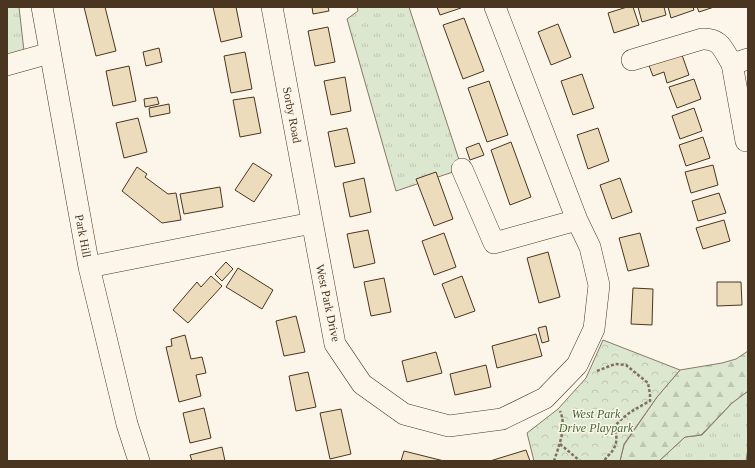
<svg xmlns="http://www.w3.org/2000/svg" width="755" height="468" font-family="'Times New Roman',serif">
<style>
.grass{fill:url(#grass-tufts);stroke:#887966}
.forest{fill:url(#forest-firs);stroke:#887966}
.park{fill:url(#park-crowns);stroke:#887966}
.building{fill:#ecdcbc;stroke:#4a3520}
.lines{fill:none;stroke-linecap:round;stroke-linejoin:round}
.minor-casing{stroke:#4a3520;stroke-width:22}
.path{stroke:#7f6f5c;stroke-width:2.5;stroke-dasharray:3 2;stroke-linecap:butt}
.minor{stroke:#fbf6e9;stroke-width:21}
.labels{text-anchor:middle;stroke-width:3;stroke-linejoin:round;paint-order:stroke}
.street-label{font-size:12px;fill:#4a3520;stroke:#fbf6e9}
.park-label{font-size:12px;font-style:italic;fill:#436837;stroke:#fbf6e9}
</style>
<defs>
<pattern id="grass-tufts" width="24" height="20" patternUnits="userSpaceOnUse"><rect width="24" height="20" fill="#dce7d0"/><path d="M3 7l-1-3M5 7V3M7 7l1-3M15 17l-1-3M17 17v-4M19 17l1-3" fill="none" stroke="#bec7b2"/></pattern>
<pattern id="forest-firs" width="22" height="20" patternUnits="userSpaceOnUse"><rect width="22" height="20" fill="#dce7d0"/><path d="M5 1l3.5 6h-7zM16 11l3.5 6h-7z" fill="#bec7b2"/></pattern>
<pattern id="park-crowns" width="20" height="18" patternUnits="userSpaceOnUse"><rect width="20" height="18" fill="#dce7d0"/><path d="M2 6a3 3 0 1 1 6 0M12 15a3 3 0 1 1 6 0" fill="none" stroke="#bec7b2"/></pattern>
</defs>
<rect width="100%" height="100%" fill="#fbf6e9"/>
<!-- grass -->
<path class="grass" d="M7 7H19L25 60 7 65Z
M357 7H409L462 169 396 191 347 19 358 11Z
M748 391V448L746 461H659L685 437 702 435 732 403Z"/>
<!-- forest -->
<path class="forest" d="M748 351V391L732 403 701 435 685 437 659 461H620L624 445 657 397 680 370 722 363 736 359Z"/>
<!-- park -->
<path class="park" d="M603 340 680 370 657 397 624 444 620 461H534L527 433 558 409 586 378Z"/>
<!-- building -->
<path class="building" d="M84 7H105L116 51 96 56Z
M213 7H236L242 37 221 42Z
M312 7H328L329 11 313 14Z
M437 7H460L461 8 440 15Z
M627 7H633L639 25 614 33 608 13Z
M638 7H664L666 15 642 22Z
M668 7H693L694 10 671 18Z
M697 7H714L699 12Z
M464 18 484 71 463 79 443 25Z
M558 24 571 57 551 65 538 32Z
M328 27 335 62 315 66 308 31Z
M159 48 162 62 146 66 143 52Z
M245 52 252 89 231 93 224 56Z
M681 52 689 75 667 83 664 72 653 76 648 63Z
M129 66 136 101 113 106 106 71Z
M582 74 594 108 573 115 561 81Z
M345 77 351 111 331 115 324 81Z
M694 79 701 99 677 108 669 87Z
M489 81 508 135 487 142 468 88Z
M157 97 159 104 145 107 144 99Z
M254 97 261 133 240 137 233 100Z
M169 104 170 113 150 117 149 108Z
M694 108 702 131 680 139 672 116Z
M138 118 147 152 124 158 116 123Z
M347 128 355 163 335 167 328 132Z
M598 128 609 161 588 169 577 135Z
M703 137 710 158 686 166 679 145Z
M511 142 531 197 510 205 491 150Z
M479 143 484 155 470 160 466 148Z
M253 163 272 175 254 202 235 190Z
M713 165 718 185 691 193 685 172Z
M137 167 147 174 145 177 168 194 176 193 181 220 162 223 122 191Z
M436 172 453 219 434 226 416 179Z
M364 178 371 212 350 217 343 183Z
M620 178 632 212 612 219 600 185Z
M220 187 223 207 184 214 180 194Z
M719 193 726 213 698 221 692 201Z
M724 220 730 241 703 249 696 228Z
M368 230 375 263 354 268 347 234Z
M444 233 456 267 434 275 422 241Z
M640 233 649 266 628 271 619 238Z
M548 252 560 297 539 303 527 258Z
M226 262 233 269 222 281 215 274Z
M238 268 273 290 262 309 226 287Z
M211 276 222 286 188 323 173 310 197 282 201 287Z
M462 276 475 311 455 318 442 284Z
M384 278 391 312 371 316 364 282Z
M717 282H741L742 305 717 306Z
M633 288 653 289 652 325 631 324Z
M296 316 305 352 284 356 276 321Z
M546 326 549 341 542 343 538 328Z
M536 334 542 356 497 368 492 346Z
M185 335 191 359 202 357 206 373 196 375 201 396 179 402 166 347 172 346 171 339Z
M436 352 442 373 407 382 402 361Z
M486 365 491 387 455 395 450 374Z
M308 372 316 407 296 411 289 376Z
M204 408 211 438 190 443 183 413Z
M341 409 351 454 330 459 320 413Z
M222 447 225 461H192L190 455Z
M526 450 530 461H490Z
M404 451 444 461H401Z"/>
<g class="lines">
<defs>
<path id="minor" d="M42 7 89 267 127 424 139 461
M272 7 335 344 362 384 404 414 449 426 502 419 545 398 577 365 594 329 599 285 590 247 577 220 495 7
M632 60 702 39C721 38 723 50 732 64
M7 65 50 53
M746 141 732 64 748 59
M462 169 494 243 577 220
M89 267 312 223"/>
</defs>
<!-- minor casing -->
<use href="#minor" class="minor-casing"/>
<!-- path -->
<path class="path" d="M597 371 615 364 626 365 648 383 650 394V401C637 408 625 414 615 426 616 433 618 442 614 448 612 453 607 456 604 461
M560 444 580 461
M554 461C559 446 567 426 560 411"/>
<!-- minor -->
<use href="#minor" class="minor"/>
</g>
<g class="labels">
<!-- street labels -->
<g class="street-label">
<text transform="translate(292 115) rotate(79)" y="4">Sorby Road</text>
<text transform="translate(83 236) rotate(79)" y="4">Park Hill</text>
<text transform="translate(328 303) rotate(78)" y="4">West Park Drive</text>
</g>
<!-- park labels -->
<g class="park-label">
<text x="596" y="418">West Park<tspan x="596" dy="14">Drive Playpark</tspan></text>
</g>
</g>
<!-- border -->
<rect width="755" height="468" fill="none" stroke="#4a3520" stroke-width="16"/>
</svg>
